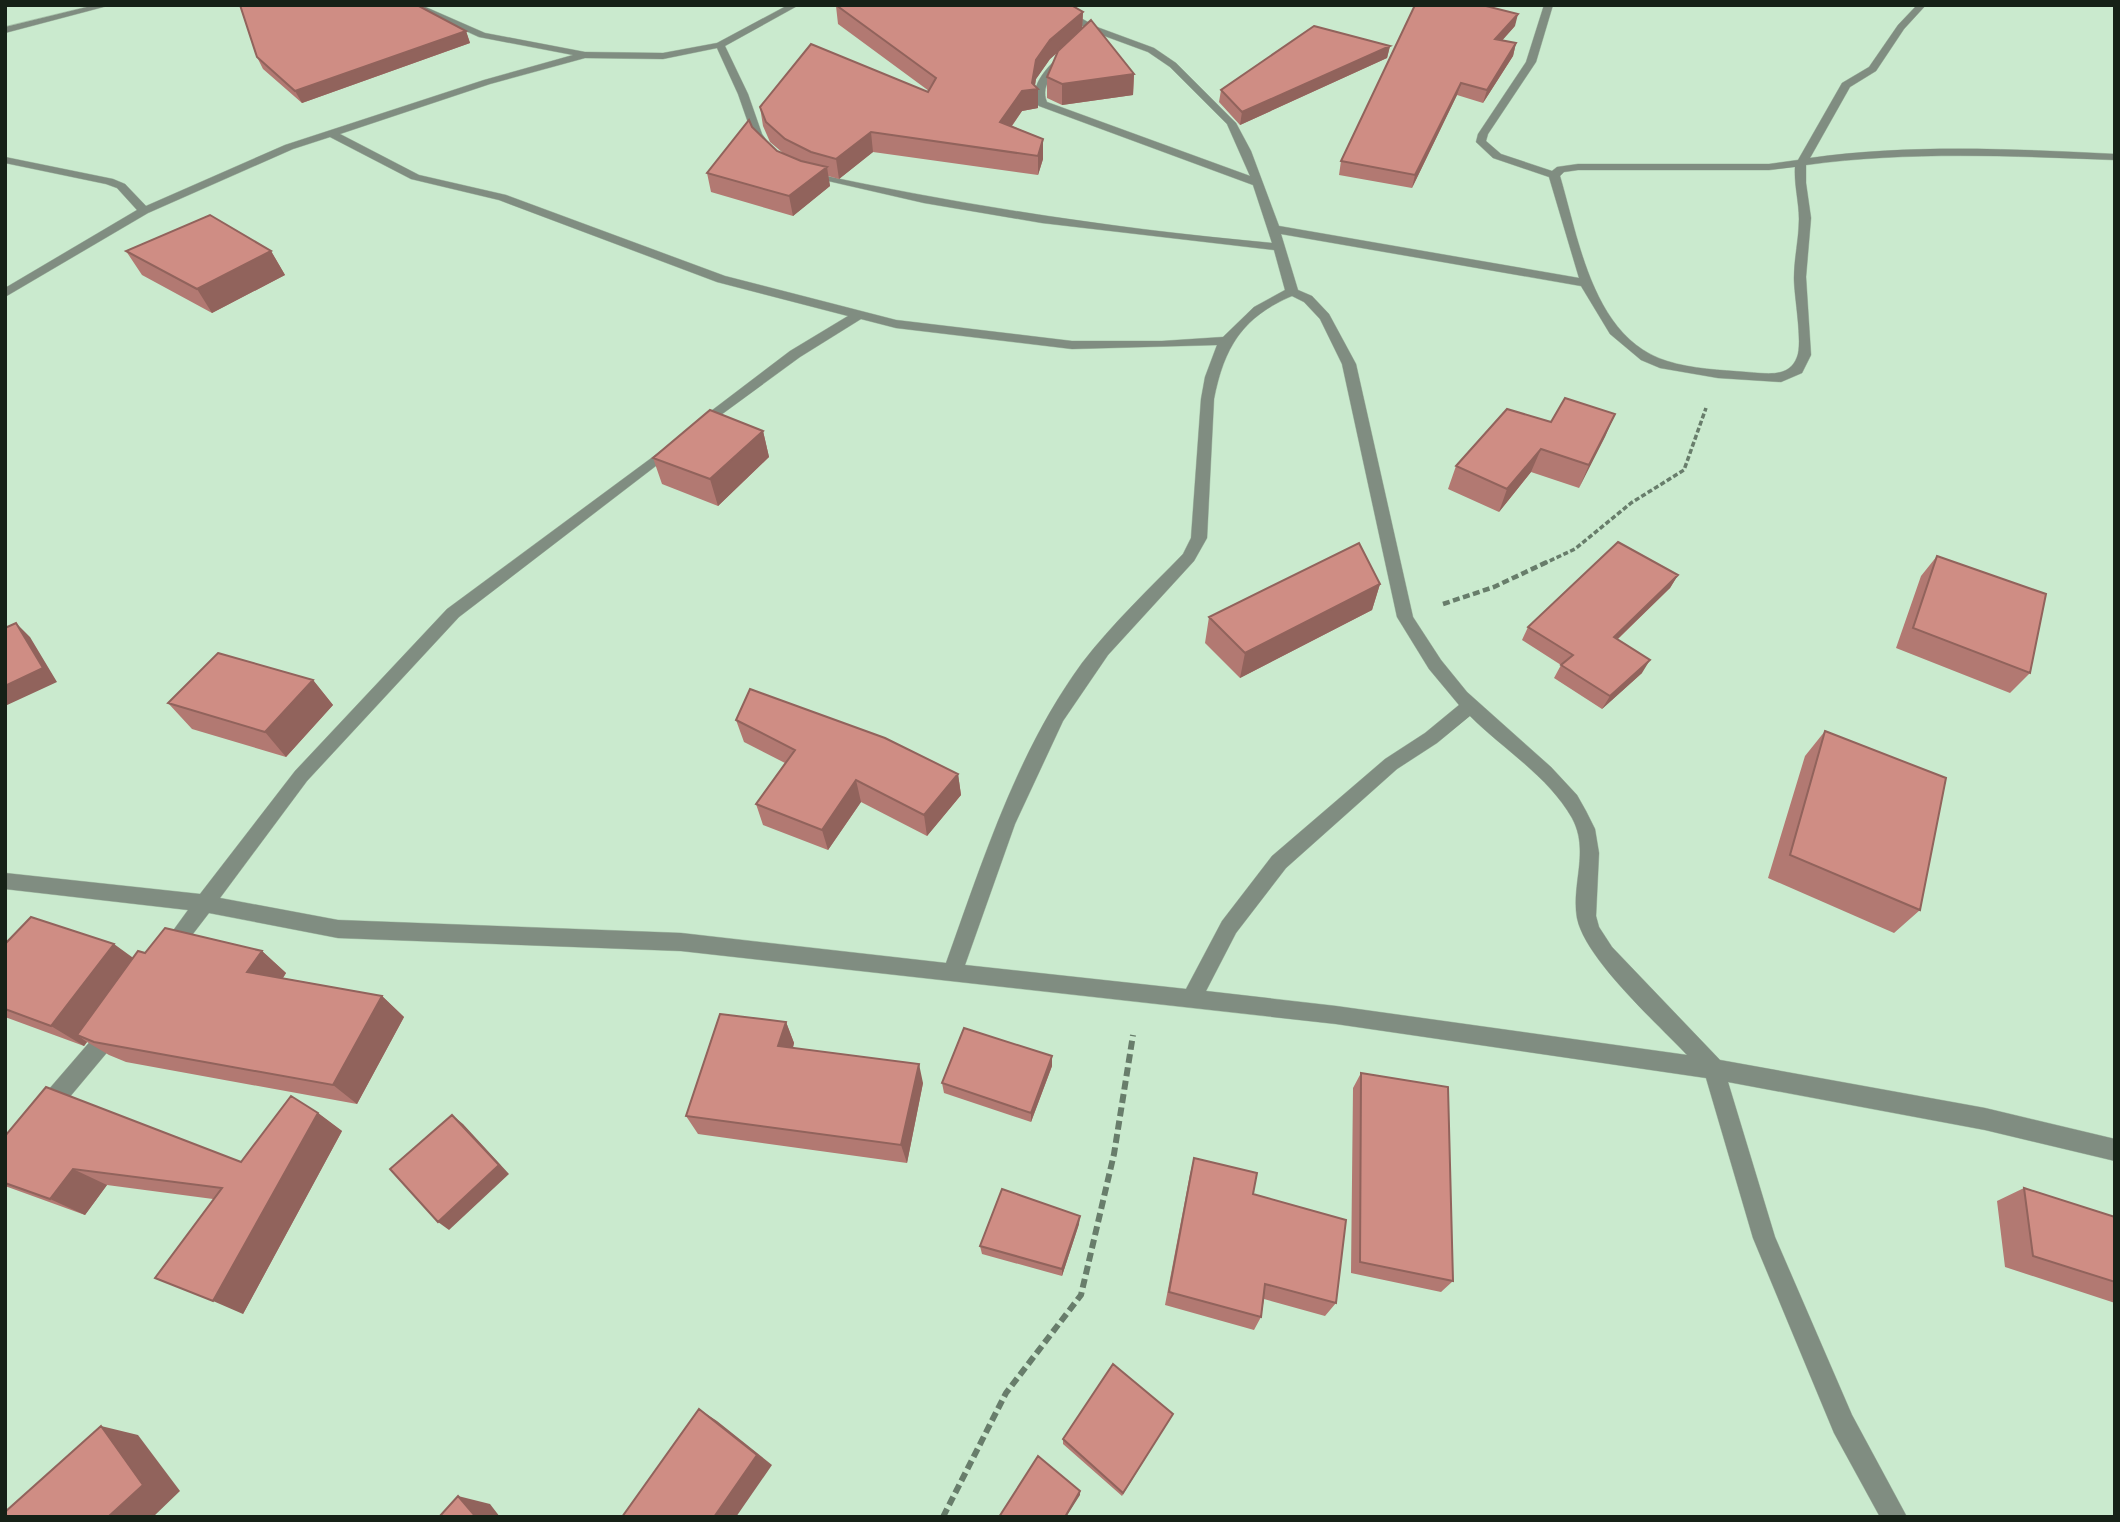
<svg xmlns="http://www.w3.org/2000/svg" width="2120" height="1522" font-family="Arial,sans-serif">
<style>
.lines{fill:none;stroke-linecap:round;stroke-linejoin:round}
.minor-casing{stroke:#aac6ad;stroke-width:1}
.path-far2{stroke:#687d6b;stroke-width:3.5;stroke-dasharray:5 2.5;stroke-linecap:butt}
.path-far1{stroke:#687d6b;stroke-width:4.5;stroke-dasharray:7 3.5;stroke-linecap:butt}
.path{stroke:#687d6b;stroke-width:6;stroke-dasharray:9 4.5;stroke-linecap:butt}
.minor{fill:#808d81;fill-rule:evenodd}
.wall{fill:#b27972}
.shaded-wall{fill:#91635c}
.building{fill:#cf8d84;stroke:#91635c;stroke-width:2}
</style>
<rect width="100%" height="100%" fill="#caeace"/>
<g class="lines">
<defs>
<path id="minor" d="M95 5H111L5 33V27Z
M409 5H421L485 33 585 52 663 53 717 43 788 5H799L725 46 748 94 762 134 772 148 771 150H763L752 134 738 94 717 48 663 59 585 58 490 84 340 134 419 175 506 195 725 276 896 320 1072 341H1162L1223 337 1254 307 1285 290 1274 250 1042 223 924 203 802 175 807 172C961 205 1115 229 1272 243L1253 185 1039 106 1035 102C1031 83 1049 65 1063 53H1069V57C1058 68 1039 85 1047 102L1250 176 1227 124 1170 67 1148 52 1091 31 1046 5H1057L1097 27 1154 48 1176 63 1236 123 1251 151 1279 226 1579 278 1549 177 1493 158 1476 142 1478 134 1526 62 1544 5H1553L1536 62 1488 134 1486 141 1501 154 1552 171 1557 167 1578 164H1769L1798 160 1842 83 1869 67 1898 25 1917 5H1926L1904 29 1876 71 1850 87 1810 158C1910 144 2014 149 2115 154V160C2013 156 1908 151 1806 165V183L1811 218 1806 277 1811 355 1802 373 1781 382 1718 378 1660 368 1641 360 1610 334 1581 286 1281 234 1298 290 1312 296 1329 314 1356 364 1413 617 1441 660 1467 692 1551 767 1577 795 1586 811 1595 829 1599 853 1596 916 1599 927 1612 947 1720 1060 1985 1108 2115 1139V1161L1985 1130 1728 1082 1775 1237 1852 1415 1907 1517H1880L1834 1433 1753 1238 1706 1078 1336 1024 681 951 338 938 209 913 176 956 169 959 162 956 159 950 188 910 5 889V873L200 894 295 771 447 609 673 442 680 446 678 449 459 617 307 781 220 898 338 920 681 933 946 963C983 860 1017 752 1082 663 1112 624 1149 589 1183 554L1191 538 1201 399 1205 377 1217 345 1072 349 896 328 861 319 800 357 699 431 692 427 694 424 790 351 848 316 717 282 499 200 411 179 330 137 293 149 148 213 5 297V288L137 210 117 188 106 184 5 163V157L113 179 125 184 146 206 285 145 484 80 573 55 479 37ZM1795 167C1794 185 1799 202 1799 219 1799 239 1794 258 1794 278 1794 296 1803 343 1797 357 1789 379 1765 373 1746 372 1721 370 1692 369 1667 361 1593 338 1579 240 1560 176L1564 172 1578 170H1769ZM1292 296 1304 302 1320 319 1342 364 1397 617 1429 669 1459 705 1425 733 1385 759 1272 856 1222 921 1186 989 965 965 1015 824 1063 721 1108 655 1194 561 1207 538 1214 399C1224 348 1242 317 1292 296ZM1470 716C1503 749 1548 776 1572 818 1590 851 1571 884 1577 918 1585 959 1658 1024 1687 1055L1336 1006 1206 991 1236 933 1286 868 1397 769 1437 743Z
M113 1020 120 1023 123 1030 120 1037 53 1117 45 1120 37 1117 34 1110 37 1103 106 1023Z"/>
</defs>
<!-- minor casing -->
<use href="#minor" class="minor-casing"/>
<!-- path-far2 -->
<path class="path-far2" d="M1543 564 1575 549 1631 503 1684 470 1706 408"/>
<!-- path-far1 -->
<path class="path-far1" d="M1443 604 1494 587 1547 562"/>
<!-- path -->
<path class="path" d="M943 1517 1006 1393 1081 1295 1114 1154 1133 1035"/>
<!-- minor -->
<use href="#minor" class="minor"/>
</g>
<!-- wall -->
<path class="wall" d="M836 6 1083 12 1082 28 1134 74 1133 95 1062 105 1047 98V77L1057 53 1050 59 1036 79 1035 86 1038 108 1022 111 1012 126 1043 139V159L1038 175 873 152 839 179 828 176 830 186 793 216 711 192 707 173 752 127 777 151 783 153 770 142 763 126 760 107 928 92 929 91 838 24Z
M1515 26 1502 40 1516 43 1513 56 1483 103 1457 95 1412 188 1339 175 1341 161Z
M466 31 470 43 302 103 263 69 257 57Z
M1390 46 1387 58 1240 125 1219 102 1221 90Z
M126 251H271L285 275 212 313 142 275Z
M1615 414 1579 488 1531 472 1499 512 1448 489 1456 466 1551 422Z
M763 431 769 457 718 506 662 484 653 458Z
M1937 556 2030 673 2010 693 1896 648 1921 576Z
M1678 575 1670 588 1618 639 1642 673 1602 709 1554 678 1561 665 1522 640 1528 627Z
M1380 584 1372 610 1240 678 1205 643 1209 617Z
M313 680 333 705 286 757 192 729 168 703Z
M736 720 958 774 961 795 927 836 861 802 828 850 763 825 756 804 785 763 744 742Z
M1825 731 1920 910 1894 933 1768 878 1805 756Z
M5 944 134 958 145 953 262 951 286 973 283 978 382 996 404 1017 357 1104 126 1062 109 1055 87 1042 84 1046 5 1017Z
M786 1022 794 1043 793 1048 923 1083 907 1163 698 1134 686 1116Z
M1052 1056V1066L1031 1122 944 1093 942 1083Z
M1361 1073 1453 1281 1441 1292 1351 1273 1353 1088Z
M318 1113 342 1131 243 1314 213 1199 107 1185 85 1215 5 1186V1136L241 1162Z
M1194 1158 1253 1194 1336 1303 1325 1316 1264 1299 1261 1317 1254 1330 1165 1305 1190 1174Z
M2024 1188 2115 1217V1303L2005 1267 1997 1201Z
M1079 1224 1062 1276 982 1254 980 1246Z
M1173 1414 1122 1496 1063 1444V1439Z"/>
<!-- shaded-wall -->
<path class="shaded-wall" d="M1083 12 1082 30 1050 59 1036 79 1034 90 1038 89V108L1022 111 1001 141 1000 122 1022 91 1032 83 1036 60 1050 40Z
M1518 14 1515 26 1492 52 1495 39Z
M466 31 470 43 302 103 295 91Z
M1516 43 1513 56 1483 103 1487 90Z
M1390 46 1387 58 1240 125 1242 112Z
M1134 74 1133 95 1062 105V84Z
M1461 83 1457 95 1412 188 1415 175Z
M871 132 873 152 839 179 836 159Z
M1043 139V159L1038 175V156Z
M827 167 830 186 793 216 789 196Z
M271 251 285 275 212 313 197 289Z
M1615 414 1605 437 1579 488 1589 465Z
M763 431 769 457 718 506 710 479Z
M1541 449 1531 472 1499 512 1507 489Z
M1678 575 1670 588 1606 650 1614 637Z
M1380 584 1372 610 1240 678 1245 653Z
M16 623 30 637 57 682 5 706V686Z
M1650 660 1642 673 1602 709 1610 696Z
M313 680 333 705 286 757 265 732Z
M958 774 961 795 927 836 924 815Z
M856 780 861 802 828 850 822 830Z
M114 944 143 965 77 1035 87 1042 84 1046 51 1026Z
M262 951 286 973 273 993 247 972Z
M382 996 404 1017 357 1104 333 1085Z
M786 1022 794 1043 788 1065 778 1046Z
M1052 1056V1066L1031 1122V1113Z
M919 1064 923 1083 907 1163 901 1145Z
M318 1113 342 1131 243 1314 213 1301Z
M452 1115 463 1124 509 1174 449 1230 438 1222Z
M73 1169 107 1185 85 1215 50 1199Z
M1080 1216 1079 1224 1062 1276V1269Z
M699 1409 717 1421 772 1465 736 1517H714Z
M101 1426 138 1435 180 1491 153 1517H108Z
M1080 1491V1495L1066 1517H1065Z
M458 1496 490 1504 500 1517H476Z"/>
<!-- building -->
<path class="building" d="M240 5H417L466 31 295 91 257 57Z
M836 5H1071L1083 12 1050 40 1036 60 1032 83 1038 89 1022 91 1000 122 1043 139 1038 156 871 132 836 159 811 152 785 139 766 122 760 107 811 44 928 92 936 78Z
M1415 5H1482L1518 14 1495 39 1516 43 1487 90 1461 83 1415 175 1341 161Z
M1091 20 1134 74 1062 84 1047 77 1058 51Z
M1314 26 1390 46 1242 112 1221 90Z
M749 120 752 127 777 151 801 161 827 167 789 196 707 173Z
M210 215 271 251 197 289 126 251Z
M1565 398 1615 414 1589 465 1541 449 1507 489 1456 466 1507 409 1551 422Z
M710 410 763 431 710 479 653 458Z
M1618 542 1678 575 1614 637 1650 660 1610 696 1561 665 1573 655 1528 627Z
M1359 543 1380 584 1245 653 1209 617Z
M1937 556 2046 594 2030 673 1913 628Z
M16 623 43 668 5 686V628Z
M218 653 313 680 265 732 168 703Z
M750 689 885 738 958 774 924 815 856 780 822 830 756 804 795 750 736 720Z
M1825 731 1946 778 1920 910 1790 855Z
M31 917 114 944 51 1026 5 1009V944Z
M165 928 262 951 247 972 382 996 333 1085 94 1042 77 1035 138 951 145 953Z
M720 1014 786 1022 778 1046 919 1064 901 1145 686 1116Z
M964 1028 1052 1056 1031 1113 942 1083Z
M1361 1073 1448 1087 1453 1281 1360 1262Z
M46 1087 241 1162 291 1096 318 1113 213 1301 155 1278 222 1188 73 1169 50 1199 5 1183V1136Z
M452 1115 499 1165 438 1222 390 1169Z
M1194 1158 1257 1173 1253 1194 1346 1220 1336 1303 1265 1284 1261 1317 1169 1292Z
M2024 1188 2115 1217V1282L2033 1256Z
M1002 1189 1080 1216 1062 1269 980 1246Z
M1113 1364 1173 1414 1123 1493 1063 1439Z
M699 1409 757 1455 714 1517H622Z
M101 1426 143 1485 108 1517H5V1512Z
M1038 1456 1080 1491 1065 1517H999Z
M458 1496 476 1517H439Z"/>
<!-- border -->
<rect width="2120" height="1522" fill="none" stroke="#162117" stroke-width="14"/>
</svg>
